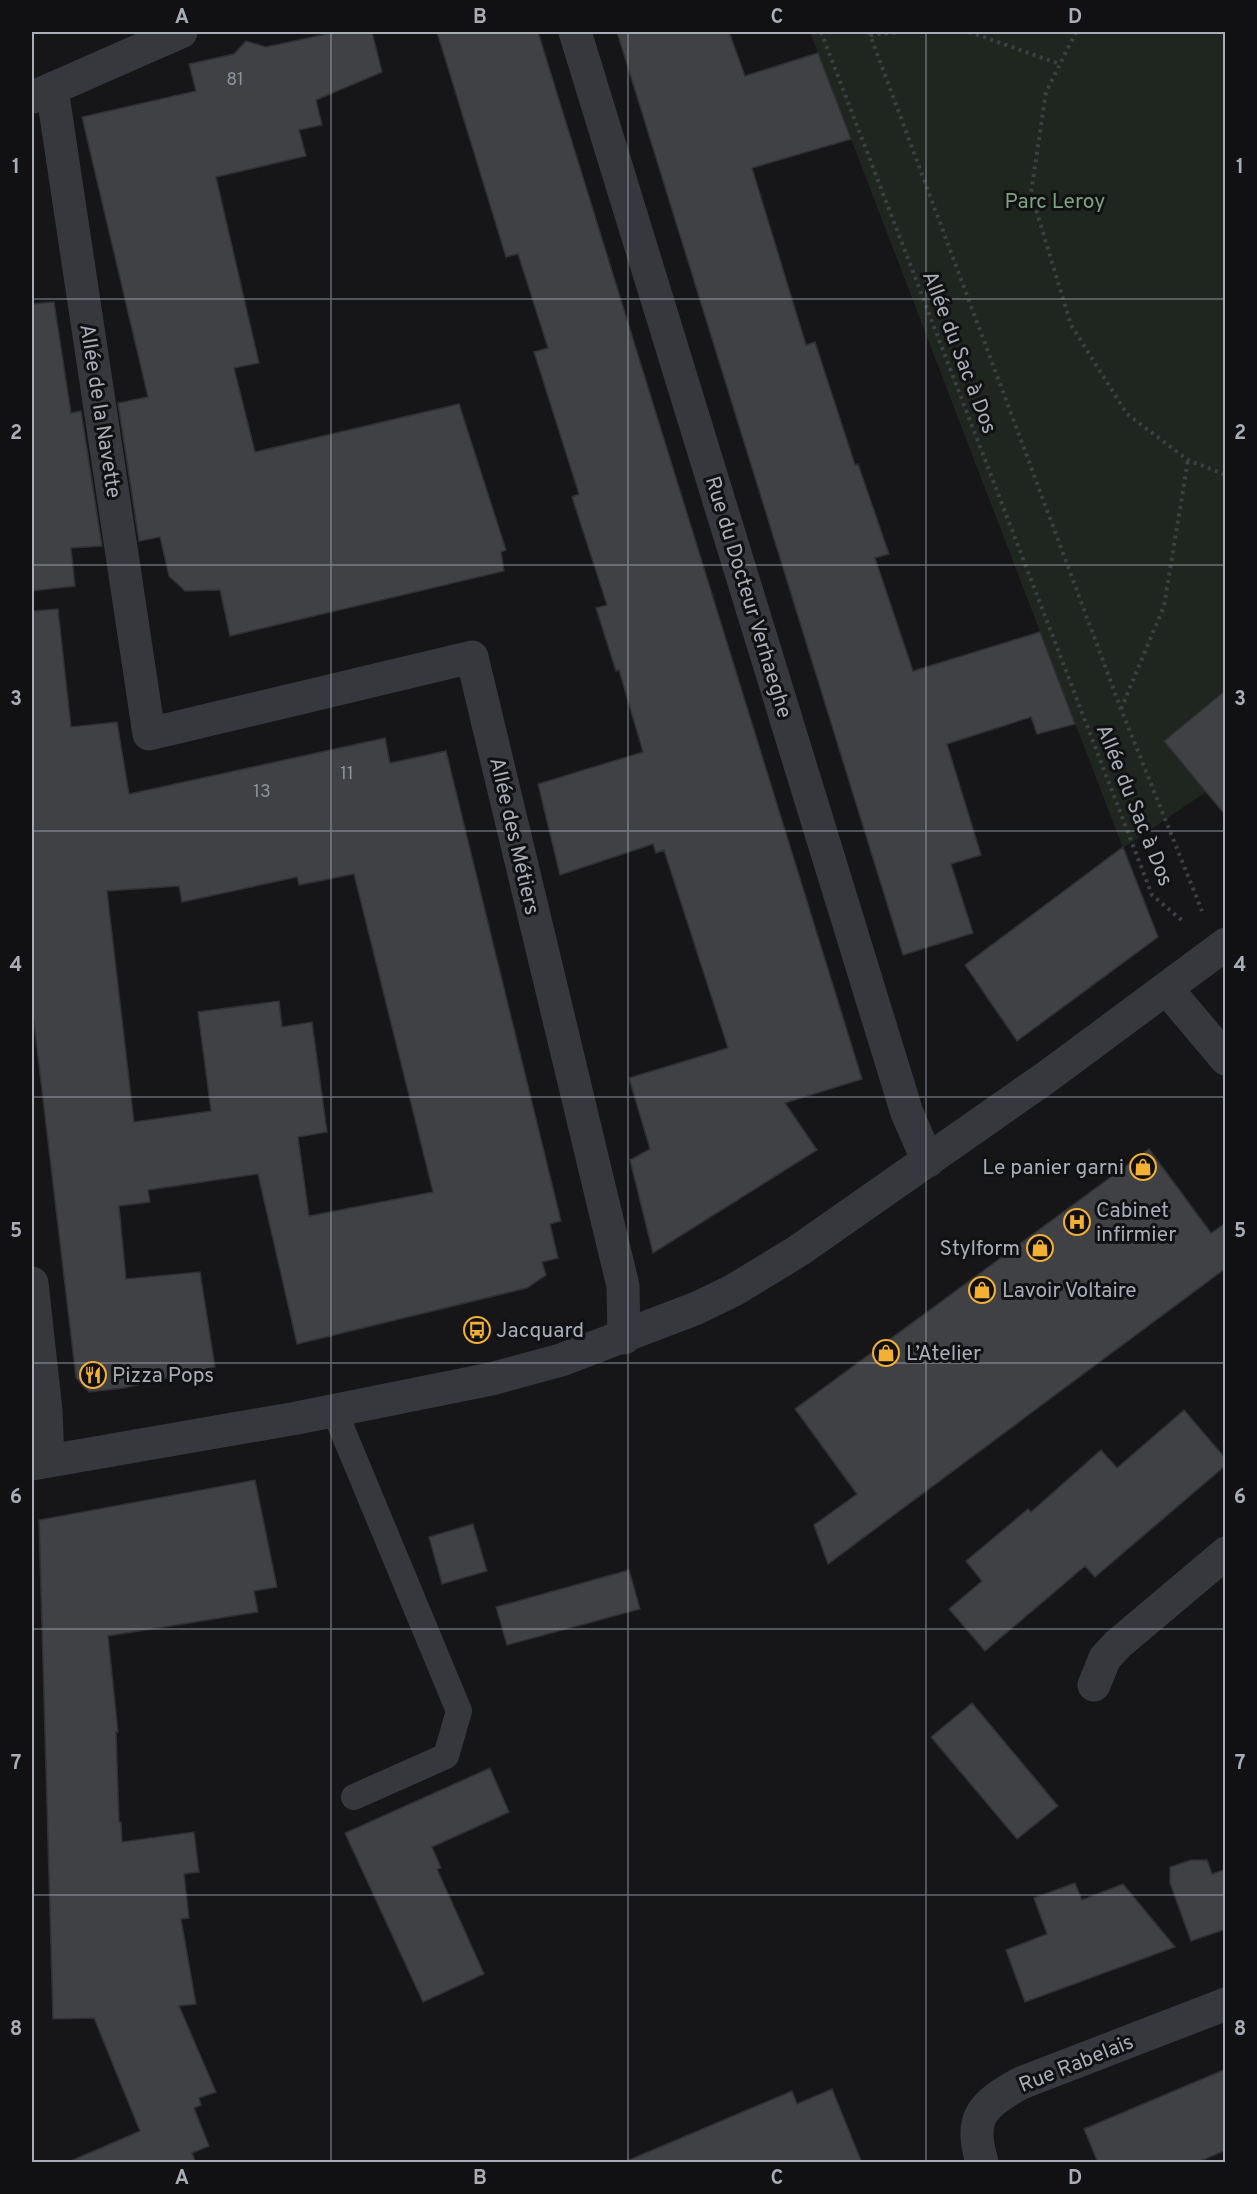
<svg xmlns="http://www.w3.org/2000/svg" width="1257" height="2194" font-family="Overpass,sans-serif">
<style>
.green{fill:#1e261f}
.building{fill:#404145;stroke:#303034;stroke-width:1.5;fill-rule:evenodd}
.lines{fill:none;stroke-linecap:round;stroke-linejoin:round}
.path{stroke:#3d3f44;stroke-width:4;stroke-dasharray:3 4.5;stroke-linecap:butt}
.service{stroke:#37383d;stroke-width:26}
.minor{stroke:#37383d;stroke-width:33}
.tertiary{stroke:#37383d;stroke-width:33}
.grid{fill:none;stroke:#a8adb8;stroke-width:1.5;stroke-opacity:0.55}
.labels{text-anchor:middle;stroke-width:6;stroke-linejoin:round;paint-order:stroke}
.number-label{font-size:18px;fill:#8e929b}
.park-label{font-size:21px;fill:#7fa381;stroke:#111113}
.street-label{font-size:21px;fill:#a8adb8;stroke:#111113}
.poi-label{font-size:21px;fill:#a8adb8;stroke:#111113;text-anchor:start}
.neatline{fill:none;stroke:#a8adb8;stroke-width:2}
.grid-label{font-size:20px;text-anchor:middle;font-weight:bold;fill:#a8adb8}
</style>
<rect width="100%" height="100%" fill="#161618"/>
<!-- green -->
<path class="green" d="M810 32H1225V690L1164 741 1206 792 1123 848Z"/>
<!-- building -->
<path class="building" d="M336 32H372L382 72 316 100 322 125 299 130 306 156 216 177 259 363 234 368 255 452 459 404 506 550 501 552 504 571 230 636 220 590 185 591 169 576 160 537 139 541 118 403 148 397 82 117 196 91 189 64 234 54 246 41 266 47Z
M437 32H538L862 1079 785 1103 817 1150 653 1253 630 1160 650 1149 629 1078 728 1048 664 850 656 853 653 844 560 875 538 784 643 752 619 670 616 671 596 608 607 605 572 497 579 494 534 352 548 348 518 254 506 257Z
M617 32H729L745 76 818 53 851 139 752 168 806 345 815 342 855 465 858 464 889 554 875 558 913 671 1040 632 1075 724 1037 734 1031 717 947 744 981 855 951 864 973 933 903 955Z
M54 302 71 413 81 411 102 546 71 548 75 586 32 591V304Z
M58 609 71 727 117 722 129 794 385 738 390 763 446 751 561 1221 550 1224 558 1258 542 1262 546 1275 527 1288 297 1344 258 1174 148 1190 150 1202 119 1206 126 1279 200 1272 215 1367 124 1388 89 1392 76 1378 32 1006V611ZM354 874 433 1192 309 1216 298 1137 327 1132 312 1022 282 1027 279 1001 198 1012 211 1111 134 1122 107 891 179 886 182 902 297 877 299 885Z
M1226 690V816L1164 741Z
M1123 847 1158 937 1017 1041 965 965Z
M1149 1149 1211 1233 1226 1223V1268L828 1564 814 1525 857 1494 795 1409Z
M1184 1410 1226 1459V1465L1095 1577 1085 1566 985 1651 949 1609 982 1581 966 1561 1028 1509 1031 1512 1101 1450 1117 1468Z
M255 1480 277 1587 254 1591 258 1612 108 1636 118 1732H116L119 1822H121L122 1842 194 1832 199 1872 184 1874 189 1918 181 1919 196 2004 179 2006 216 2092 199 2098 201 2105 194 2108 209 2146 192 2153 196 2163H66L140 2131 94 2018 53 2019 39 1520Z
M473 1524 487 1571 442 1584 429 1537Z
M629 1570 640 1609 507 1645 496 1607Z
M972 1703 1058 1806 1017 1839 931 1737Z
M490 1768 509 1812 432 1847 441 1868 437 1869 484 1974 423 2002 345 1833Z
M1191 1860H1207L1212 1874 1226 1869V1929L1191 1941 1170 1883V1867Z
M1075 1883 1082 1900 1123 1884 1175 1947 1025 2002 1006 1950 1047 1934 1034 1898Z
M1226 2069V2150L1196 2163H1098L1084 2129Z
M832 2089 862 2163H622L792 2091 797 2104Z"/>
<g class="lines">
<!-- path -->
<path class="path" d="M821 32 1152 895 1185 923
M869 32 1121 709 1202 911
M969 32 1060 64
M1076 32 1046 92 1031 193 1071 325 1127 414 1188 460 1226 475
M870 35 901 32
M1121 709 1164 606 1188 460"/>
<!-- service -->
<path class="service" d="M334 1410 459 1711 446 1756 354 1797"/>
<!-- minor -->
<path class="minor" d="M575 32 907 1113 928 1161
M52 89 149 734 472 657 623 1286 624 1338
M33 97 181 32
M32 1283 46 1411 48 1460
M1094 1685 1105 1658 1118 1644 1226 1553
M982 2162C968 2117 983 2104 1021 2083L1226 2004"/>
<!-- tertiary -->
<path class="tertiary" d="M1167 989 1226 1059
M32 1464 297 1418 491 1379 561 1360 697 1308 734 1290 798 1251 1048 1076 1226 944"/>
</g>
<!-- grid -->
<path class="grid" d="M331 32V2162M628 32V2162M926 32V2162M32 299H1226M32 565H1226M32 831H1226M32 1097H1226M32 1363H1226M32 1629H1226M32 1895H1226"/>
<!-- icons -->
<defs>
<symbol id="shop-ring" viewBox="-11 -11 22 22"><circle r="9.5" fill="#111113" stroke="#f2b134" stroke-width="1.5"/><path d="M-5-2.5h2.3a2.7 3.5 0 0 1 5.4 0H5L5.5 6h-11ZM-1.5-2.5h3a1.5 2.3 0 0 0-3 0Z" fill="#f2b134"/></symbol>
<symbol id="hospital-ring" viewBox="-11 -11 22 22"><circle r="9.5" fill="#111113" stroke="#f2b134" stroke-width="1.5"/><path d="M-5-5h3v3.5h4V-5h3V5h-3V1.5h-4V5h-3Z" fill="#f2b134"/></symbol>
<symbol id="bus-ring" viewBox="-11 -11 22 22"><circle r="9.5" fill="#111113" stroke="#f2b134" stroke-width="1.5"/><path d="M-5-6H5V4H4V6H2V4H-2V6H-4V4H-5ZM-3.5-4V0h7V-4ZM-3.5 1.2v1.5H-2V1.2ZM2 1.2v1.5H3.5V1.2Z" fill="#f2b134"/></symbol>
<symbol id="restaurant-ring" viewBox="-11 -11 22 22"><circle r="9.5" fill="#111113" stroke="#f2b134" stroke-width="1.5"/><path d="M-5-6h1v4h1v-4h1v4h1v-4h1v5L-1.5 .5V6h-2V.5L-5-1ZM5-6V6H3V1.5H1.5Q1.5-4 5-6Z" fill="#f2b134"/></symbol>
</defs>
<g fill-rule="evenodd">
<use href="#shop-ring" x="1128" y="1152" width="30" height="30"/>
<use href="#hospital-ring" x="1062" y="1207" width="30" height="30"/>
<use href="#shop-ring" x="1025" y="1233" width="30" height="30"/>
<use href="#shop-ring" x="967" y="1275" width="30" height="30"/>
<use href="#bus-ring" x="462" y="1315" width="30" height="30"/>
<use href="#shop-ring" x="871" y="1338" width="30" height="30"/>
<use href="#restaurant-ring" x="78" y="1360" width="30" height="30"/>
</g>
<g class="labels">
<!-- number labels -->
<g class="number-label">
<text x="235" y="85">81</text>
<text x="347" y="779">11</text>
<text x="262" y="797">13</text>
</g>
<!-- park labels -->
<g class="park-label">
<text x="1055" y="208">Parc Leroy</text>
</g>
<!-- street labels -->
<g class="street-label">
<text transform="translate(960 352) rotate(69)" y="7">Allée du Sac à Dos</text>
<text transform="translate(101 411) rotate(81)" y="7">Allée de la Navette</text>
<text transform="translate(749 597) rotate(73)" y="7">Rue du Docteur Verhaeghe</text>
<text transform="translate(1135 805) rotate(68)" y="7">Allée du Sac à Dos</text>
<text transform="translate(515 836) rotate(77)" y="7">Allée des Métiers</text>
<text transform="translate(1076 2063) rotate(-22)" y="7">Rue Rabelais</text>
</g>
<!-- poi labels -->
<g class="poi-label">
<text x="1124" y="1174" text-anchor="end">Le panier garni</text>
<text x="1096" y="1217">Cabinet<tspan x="1096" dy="24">infirmier</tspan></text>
<text x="1020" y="1255" text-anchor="end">Stylform</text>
<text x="1002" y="1297">Lavoir Voltaire</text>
<text x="496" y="1337">Jacquard</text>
<text x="906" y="1360">L’Atelier</text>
<text x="112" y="1382">Pizza Pops</text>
</g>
</g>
<!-- border -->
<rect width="1257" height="2194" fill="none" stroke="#111113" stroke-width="66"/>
<rect x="33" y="33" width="1191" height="2128" class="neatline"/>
<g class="grid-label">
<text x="182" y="23">A</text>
<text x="480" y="23">B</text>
<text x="777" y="23">C</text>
<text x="1075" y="23">D</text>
<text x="16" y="173">1</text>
<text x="1240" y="173">1</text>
<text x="16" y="439">2</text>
<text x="1240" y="439">2</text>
<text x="16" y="705">3</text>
<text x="1240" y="705">3</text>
<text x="16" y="971">4</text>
<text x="1240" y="971">4</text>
<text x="16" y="1237">5</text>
<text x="1240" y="1237">5</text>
<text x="16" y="1503">6</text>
<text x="1240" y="1503">6</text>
<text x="16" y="1769">7</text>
<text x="1240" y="1769">7</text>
<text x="16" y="2035">8</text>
<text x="1240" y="2035">8</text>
<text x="182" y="2184">A</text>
<text x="480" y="2184">B</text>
<text x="777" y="2184">C</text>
<text x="1075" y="2184">D</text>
</g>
</svg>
